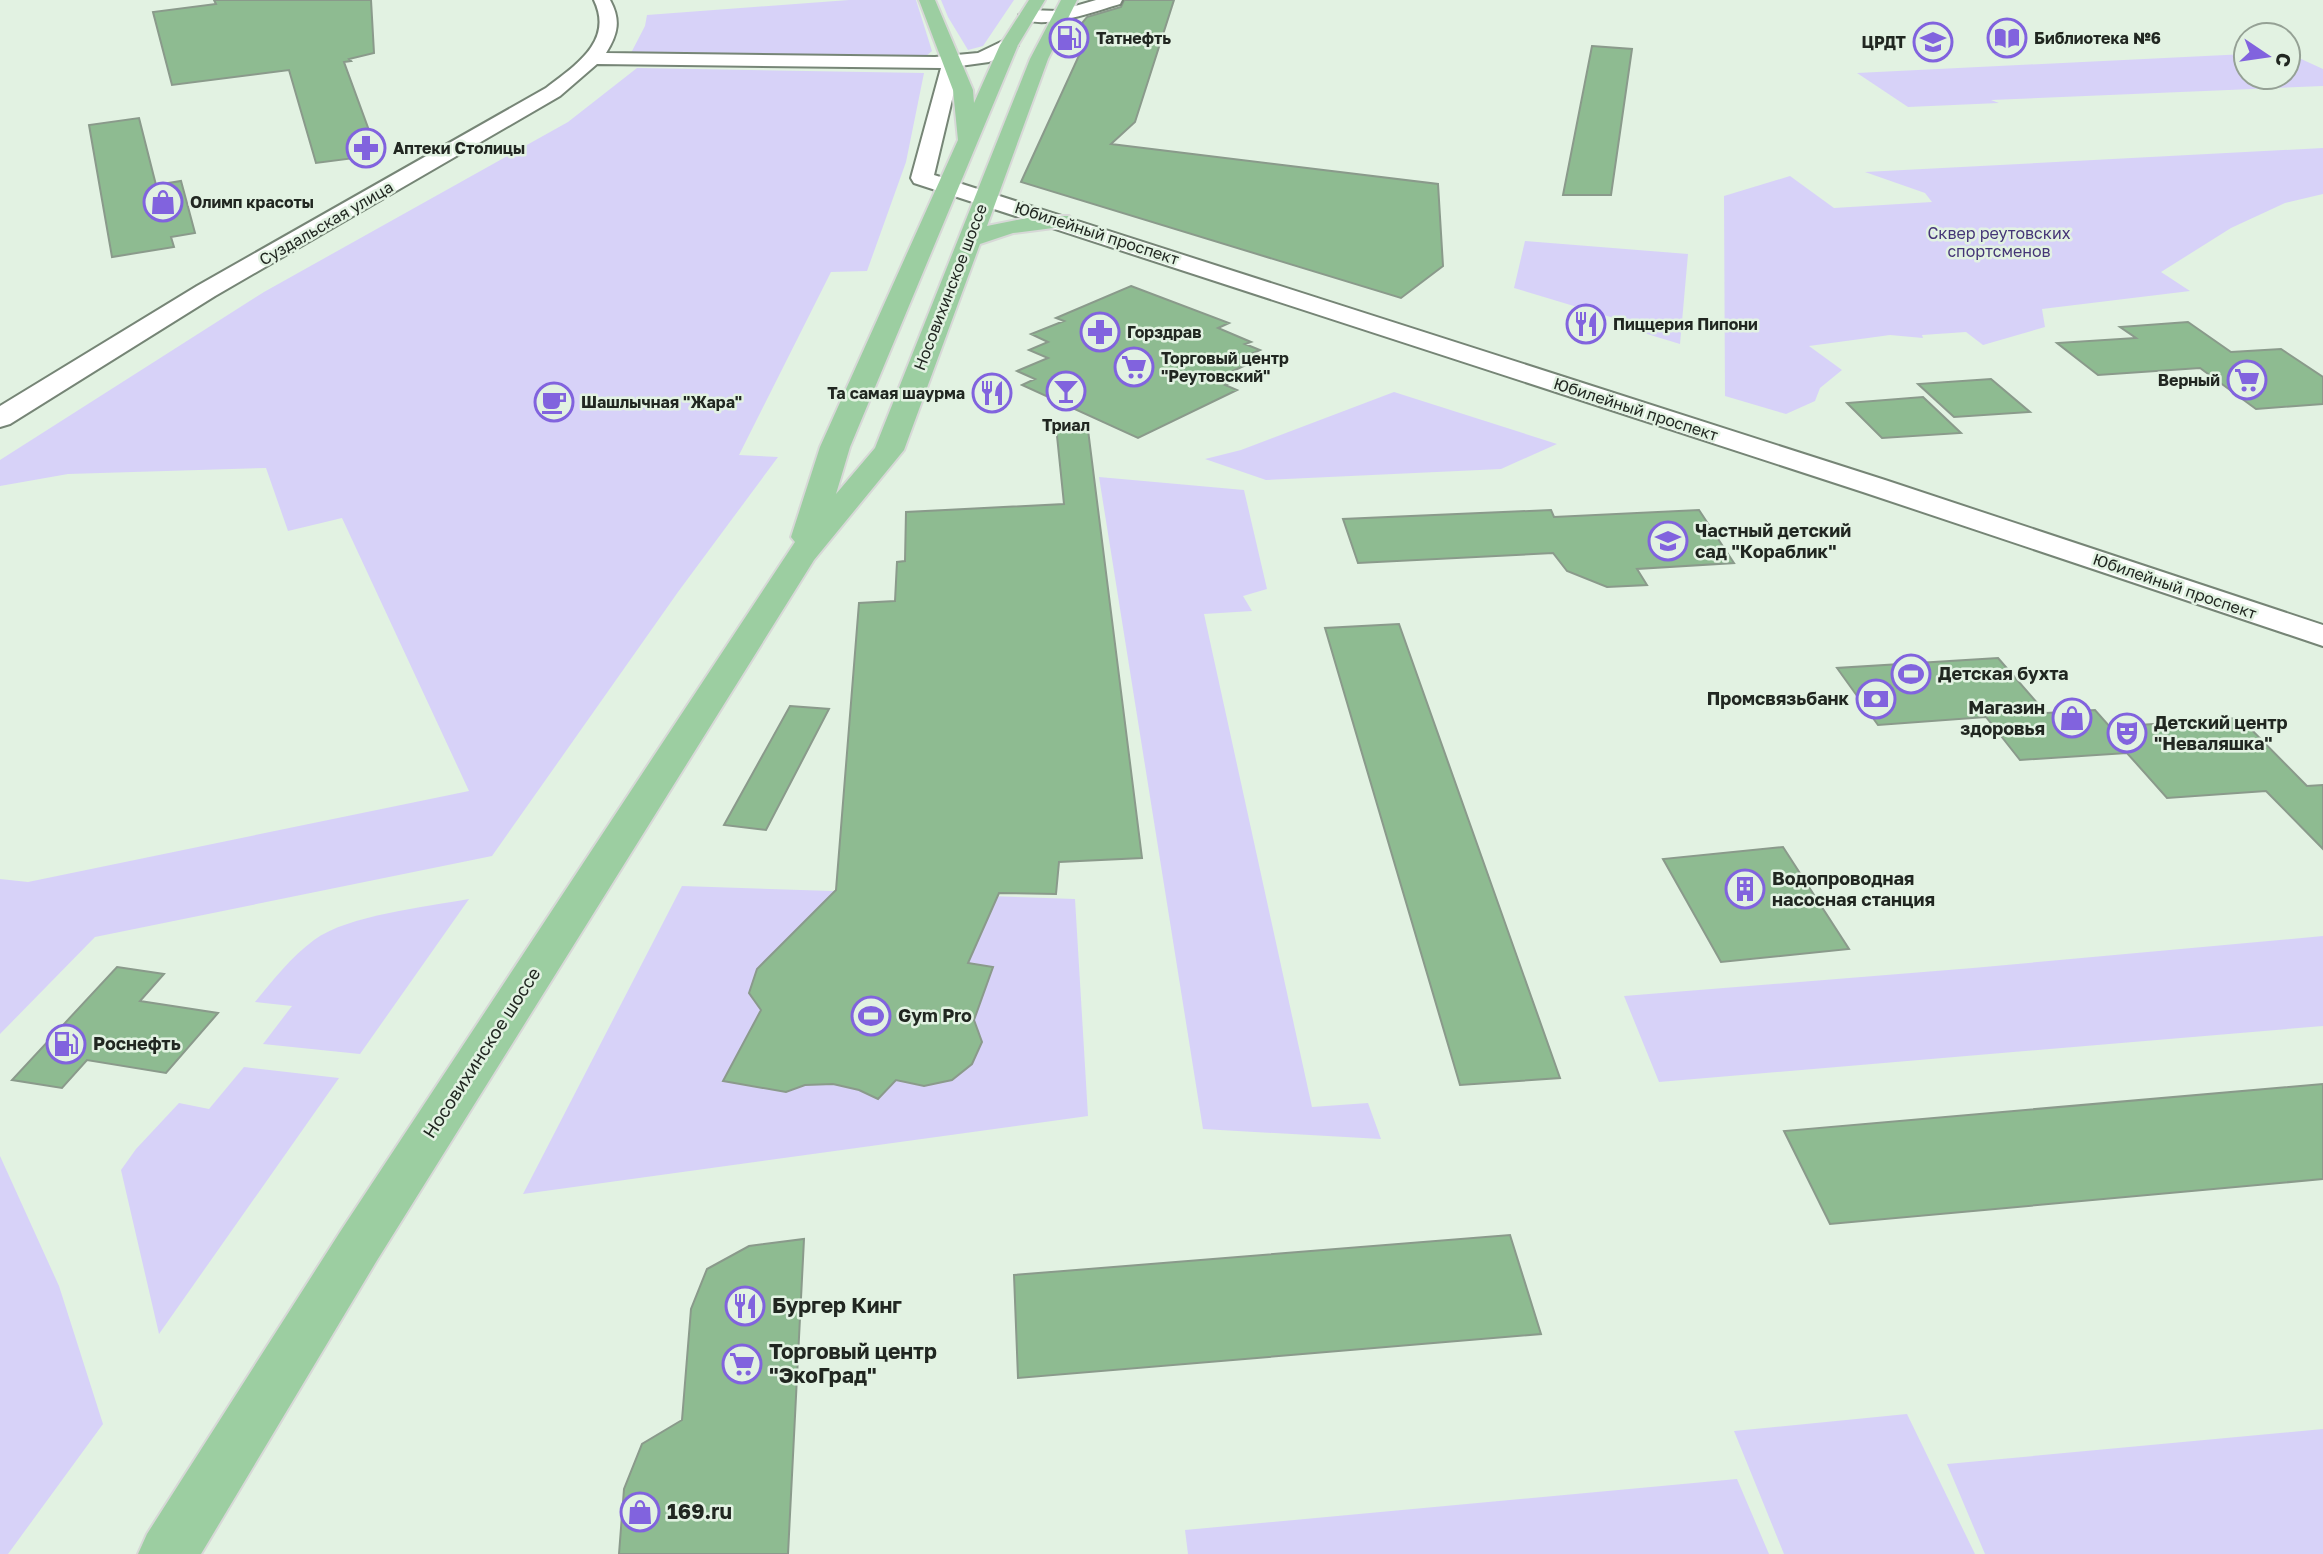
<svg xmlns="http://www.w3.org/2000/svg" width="2323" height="1554" font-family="'Golos Text',sans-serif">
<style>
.green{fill:#d7d2f8}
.building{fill:#8ebb91;stroke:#8a9a8b;stroke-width:2}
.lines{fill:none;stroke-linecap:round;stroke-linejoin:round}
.minor-casing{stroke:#768576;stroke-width:4}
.major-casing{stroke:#d7d8d7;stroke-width:4}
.minor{fill:#fff;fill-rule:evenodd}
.major{fill:#9ccea1;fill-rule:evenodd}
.labels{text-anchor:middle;stroke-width:5;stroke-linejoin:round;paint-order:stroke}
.far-poi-label{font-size:16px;font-weight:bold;fill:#212721;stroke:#e2f2e2;text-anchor:start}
.far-street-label{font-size:16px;fill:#212721;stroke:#e2f2e2}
.far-park-label{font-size:16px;fill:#443576;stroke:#e2f2e2}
.poi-label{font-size:18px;font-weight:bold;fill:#212721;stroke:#e2f2e2;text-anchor:start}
.street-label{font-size:18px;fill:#212721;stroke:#e2f2e2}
.near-poi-label{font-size:21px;font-weight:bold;fill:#212721;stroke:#e2f2e2;text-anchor:start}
</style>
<rect width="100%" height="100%" fill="#e2f2e2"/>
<!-- green -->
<path class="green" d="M849 0H916L932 51 925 57 640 56 631 53 645 26 647 15Z
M941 0H1014L983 46 968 50 948 17Z
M2288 53 2323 69V86L1991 100 1999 103 1908 107 1857 73 2246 54V77H2288Z
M637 68 924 73 906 162 867 271 831 272 739 455 778 457 678 592 492 856 95 937 0 1034V879L28 882 469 791 342 518 288 531 266 468 68 474 0 486V460L264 292 568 122Z
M2323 148V194L2285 203 2231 228 2161 272 2190 291 2042 309 2045 327 1983 345 1966 332 1922 335 1923 338 1890 335 1809 346 1842 370 1820 388 1815 401 1786 414 1725 396 1724 196 1790 176 1834 208 1932 202 1925 193 1865 172Z
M1525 241 1688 254 1680 344 1611 323 1617 319 1514 288Z
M1394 392 1557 444 1501 469 1266 480 1205 459 1241 450Z
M1099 477 1244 490 1267 589 1243 596 1252 611 1204 614 1312 1107 1368 1103 1381 1139 1203 1129Z
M682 886 1075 899 1088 1116 523 1194Z
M469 899 360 1054 263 1044 292 1006 255 1002C273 980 291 957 314 940 348 915 426 907 469 899Z
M2323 936V1026L1659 1082 1624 996 1973 968Z
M244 1067 339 1078 159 1334 121 1170 136 1149 179 1103 209 1109Z
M0 1156 59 1286 103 1424 8 1554H0Z
M1907 1414 1975 1554H1784L1734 1431Z
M2323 1429V1554H1985L1947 1464Z
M1737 1479 1769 1554H1188L1185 1530Z"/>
<!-- building -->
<path class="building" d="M214 0H371L374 53 349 59 351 61 344 62 378 155 316 163 289 70 172 85 153 12 216 4Z
M1124 0H1174L1135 122 1111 144 1438 184 1443 266 1401 298 1021 182 1082 49 1061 48 1087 17 1121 7Z
M1592 46 1632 49 1611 195H1563Z
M139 118 156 185 181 181 195 233 171 237 174 247 112 257 89 125Z
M1131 286 1229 323 1218 328 1251 342 1245 344 1260 350 1240 359 1250 363 1233 371 1245 376 1225 385 1237 390 1138 438 1022 385 1035 379 1017 371 1048 358 1029 350 1048 342 1031 334 1064 321 1056 318Z
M2188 322 2231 352 2281 349 2323 377V404L2256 409 2200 368 2098 375 2057 343 2136 338 2120 327Z
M1991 379 2030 412 1954 417 1918 384Z
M1923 397 1961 433 1882 438 1847 403Z
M1087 422 1142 858 1059 862 1056 894 999 893 968 963 993 967 974 1020 982 1042 972 1064 952 1080 924 1086 896 1080 878 1099 859 1090 833 1084 805 1085 786 1092 723 1081 761 1010 749 993 757 969 836 890 859 603 895 601 897 562 905 561 906 512 1064 504 1056 426Z
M1551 510 1554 517 1699 510 1734 563 1637 569 1647 585 1607 587 1567 571 1553 553 1358 563 1343 519Z
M1399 624 1560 1078 1460 1085 1325 628Z
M1998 658 2046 713 2095 710 2110 727 2240 718 2307 786 2323 785V849L2266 791 2167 798 2127 753 2020 760 1986 717 1878 725 1837 668Z
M790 706 829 709 766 830 724 825Z
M1783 847 1849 949 1721 962 1663 859Z
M117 967 164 974 140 1001 218 1013 166 1073 87 1060 62 1088 12 1080Z
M2323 1084V1179L1830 1224 1784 1131Z
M1510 1235 1541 1334 1018 1378 1014 1275Z
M804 1239 788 1554H619L624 1489 642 1444 682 1420 691 1309 707 1269 749 1246Z"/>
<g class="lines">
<defs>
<path id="minor" d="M594 0H610C621 20 618 34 606 53L935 57 978 53 1003 41H1015L1018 45 1015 49 989 62 960 66 934 175 1885 480 2323 625V646L1863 492 914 183 911 178 941 68 597 64 560 96 215 296 10 424 0 427V406L197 286 546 88C576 65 614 41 594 0Z
M1096 0H1122L1120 4C1098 10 1036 34 1019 15L1028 10 1058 11Z"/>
<path id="major" d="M919 0H935L973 90 974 103 1000 45 1029 0H1045L1018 45 850 447 836 494 875 448 1030 59 1061 0H1077L1048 59 987 226 1037 216H1069L1073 221 1069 226 1013 233 980 244 904 450 814 560 376 1262 201 1554H138L147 1534 340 1232 795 542 791 537 820 447 958 140 953 90Z"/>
</defs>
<!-- minor casing -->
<use href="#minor" class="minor-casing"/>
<!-- major casing -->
<use href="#major" class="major-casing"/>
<!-- minor -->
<use href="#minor" class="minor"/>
<!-- major -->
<use href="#major" class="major"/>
</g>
<!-- icons -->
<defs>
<symbol id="fuel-ring" viewBox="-11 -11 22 22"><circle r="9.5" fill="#e2f2e2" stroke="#8163de" stroke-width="1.5"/><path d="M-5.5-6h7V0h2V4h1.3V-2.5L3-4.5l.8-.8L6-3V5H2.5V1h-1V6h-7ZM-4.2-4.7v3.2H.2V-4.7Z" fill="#8163de"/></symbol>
<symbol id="library-ring" viewBox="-11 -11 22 22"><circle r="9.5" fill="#e2f2e2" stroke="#8163de" stroke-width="1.5"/><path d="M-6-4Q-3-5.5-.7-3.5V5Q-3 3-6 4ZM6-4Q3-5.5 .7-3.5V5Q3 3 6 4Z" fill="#8163de"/></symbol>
<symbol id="school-ring" viewBox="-11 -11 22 22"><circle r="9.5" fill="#e2f2e2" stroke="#8163de" stroke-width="1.5"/><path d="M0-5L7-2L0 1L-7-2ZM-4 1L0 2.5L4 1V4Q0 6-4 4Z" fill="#8163de"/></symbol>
<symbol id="pharmacy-ring" viewBox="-11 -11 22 22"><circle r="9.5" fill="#e2f2e2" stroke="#8163de" stroke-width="1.5"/><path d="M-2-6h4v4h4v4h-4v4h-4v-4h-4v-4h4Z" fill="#8163de"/></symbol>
<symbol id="shop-ring" viewBox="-11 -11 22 22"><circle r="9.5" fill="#e2f2e2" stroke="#8163de" stroke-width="1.5"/><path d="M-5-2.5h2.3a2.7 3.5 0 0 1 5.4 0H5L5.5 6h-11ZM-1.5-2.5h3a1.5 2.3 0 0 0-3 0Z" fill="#8163de"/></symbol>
<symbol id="restaurant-ring" viewBox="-11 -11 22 22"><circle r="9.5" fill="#e2f2e2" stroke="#8163de" stroke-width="1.5"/><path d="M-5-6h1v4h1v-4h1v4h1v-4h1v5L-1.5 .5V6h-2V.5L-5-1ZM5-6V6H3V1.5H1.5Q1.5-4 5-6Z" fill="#8163de"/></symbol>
<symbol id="supermarket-ring" viewBox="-11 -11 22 22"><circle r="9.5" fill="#e2f2e2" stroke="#8163de" stroke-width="1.5"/><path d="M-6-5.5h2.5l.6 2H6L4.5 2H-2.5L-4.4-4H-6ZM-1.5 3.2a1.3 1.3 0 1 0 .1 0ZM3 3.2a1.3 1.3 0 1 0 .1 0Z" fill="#8163de"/></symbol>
<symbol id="bar-ring" viewBox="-11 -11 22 22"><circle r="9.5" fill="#e2f2e2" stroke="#8163de" stroke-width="1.5"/><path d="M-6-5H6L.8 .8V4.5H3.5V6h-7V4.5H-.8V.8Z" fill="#8163de"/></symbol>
<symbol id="cafe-ring" viewBox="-11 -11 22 22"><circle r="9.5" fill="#e2f2e2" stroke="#8163de" stroke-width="1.5"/><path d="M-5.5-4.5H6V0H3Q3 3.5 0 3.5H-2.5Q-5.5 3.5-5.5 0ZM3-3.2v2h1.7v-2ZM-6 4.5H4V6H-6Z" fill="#8163de"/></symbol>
<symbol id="stadium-ring" viewBox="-11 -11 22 22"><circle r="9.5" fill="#e2f2e2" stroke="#8163de" stroke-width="1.5"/><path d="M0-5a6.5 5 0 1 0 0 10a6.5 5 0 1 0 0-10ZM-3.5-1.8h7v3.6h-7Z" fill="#8163de"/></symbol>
<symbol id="bank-ring" viewBox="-11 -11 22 22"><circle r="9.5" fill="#e2f2e2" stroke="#8163de" stroke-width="1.5"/><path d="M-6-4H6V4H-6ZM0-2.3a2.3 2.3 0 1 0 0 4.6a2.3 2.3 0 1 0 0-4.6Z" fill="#8163de"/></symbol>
<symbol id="theatre-ring" viewBox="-11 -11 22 22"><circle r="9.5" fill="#e2f2e2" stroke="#8163de" stroke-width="1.5"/><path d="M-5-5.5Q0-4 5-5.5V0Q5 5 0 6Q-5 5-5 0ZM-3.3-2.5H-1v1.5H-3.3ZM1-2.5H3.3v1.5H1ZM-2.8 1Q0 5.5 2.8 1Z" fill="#8163de"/></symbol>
<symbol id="building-ring" viewBox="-11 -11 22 22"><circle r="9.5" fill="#e2f2e2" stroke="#8163de" stroke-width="1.5"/><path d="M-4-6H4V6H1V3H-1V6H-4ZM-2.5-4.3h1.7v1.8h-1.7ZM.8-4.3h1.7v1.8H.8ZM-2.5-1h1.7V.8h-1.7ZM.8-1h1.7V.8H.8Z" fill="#8163de"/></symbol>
</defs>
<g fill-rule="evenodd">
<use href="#fuel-ring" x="1047" y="16" width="44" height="44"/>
<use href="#library-ring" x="1985" y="16" width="44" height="44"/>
<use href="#school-ring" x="1911" y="20" width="44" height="44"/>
<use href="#pharmacy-ring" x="344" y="126" width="44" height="44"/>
<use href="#shop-ring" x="141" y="180" width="44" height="44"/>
<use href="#restaurant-ring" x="1564" y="302" width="44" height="44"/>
<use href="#pharmacy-ring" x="1078" y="310" width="44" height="44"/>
<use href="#supermarket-ring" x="1112" y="345" width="44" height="44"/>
<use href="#supermarket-ring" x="2225" y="358" width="44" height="44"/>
<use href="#bar-ring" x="1044" y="369" width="44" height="44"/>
<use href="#restaurant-ring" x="970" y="371" width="44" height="44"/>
<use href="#cafe-ring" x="532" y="380" width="44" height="44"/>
<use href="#school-ring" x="1646" y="519" width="44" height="44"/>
<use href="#stadium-ring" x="1889" y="652" width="44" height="44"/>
<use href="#bank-ring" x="1854" y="677" width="44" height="44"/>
<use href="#shop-ring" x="2050" y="696" width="44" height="44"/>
<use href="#theatre-ring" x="2105" y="711" width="44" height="44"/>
<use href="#building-ring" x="1723" y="867" width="44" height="44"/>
<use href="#stadium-ring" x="849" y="994" width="44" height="44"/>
<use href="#fuel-ring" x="44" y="1022" width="44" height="44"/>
<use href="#restaurant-ring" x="723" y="1284" width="44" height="44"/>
<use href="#supermarket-ring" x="720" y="1342" width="44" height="44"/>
<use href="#shop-ring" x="618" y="1490" width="44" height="44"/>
</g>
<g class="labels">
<!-- far-poi labels -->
<g class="far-poi-label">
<text x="1096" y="44">Татнефть</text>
<text x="2034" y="44">Библиотека №6</text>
<text x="1906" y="48" text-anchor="end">ЦРДТ</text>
<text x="393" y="154">Аптеки Столицы</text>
<text x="190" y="208">Олимп красоты</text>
<text x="1613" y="330">Пиццерия Пипони</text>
<text x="1127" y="338">Горздрав</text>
<text x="1161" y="364">Торговый центр<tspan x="1161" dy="18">"Реутовский"</tspan></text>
<text x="2220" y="386" text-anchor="end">Верный</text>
<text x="965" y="399" text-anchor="end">Та самая шаурма</text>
<text x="581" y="408">Шашлычная "Жара"</text>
<text x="1066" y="431" text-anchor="middle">Триал</text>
</g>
<!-- far-street labels -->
<g class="far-street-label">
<text transform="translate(326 223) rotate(-30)" y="6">Суздальская улица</text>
<text transform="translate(1097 233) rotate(18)" y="6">Юбилейный проспект</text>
<text transform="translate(950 287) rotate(-69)" y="6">Носовихинское шоссе</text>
<text transform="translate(1636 409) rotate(18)" y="6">Юбилейный проспект</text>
<text transform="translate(2175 586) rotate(19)" y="6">Юбилейный проспект</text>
</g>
<!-- far-park labels -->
<g class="far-park-label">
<text x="1999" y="239">Сквер реутовских<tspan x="1999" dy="18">спортсменов</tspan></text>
</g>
<!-- poi labels -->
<g class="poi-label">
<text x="1695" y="537">Частный детский<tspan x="1695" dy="21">сад "Кораблик"</tspan></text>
<text x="1938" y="680">Детская бухта</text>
<text x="1849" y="705" text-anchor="end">Промсвязьбанк</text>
<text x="2045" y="714" text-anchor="end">Магазин<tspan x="2045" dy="21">здоровья</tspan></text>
<text x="2154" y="729">Детский центр<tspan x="2154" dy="21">"Неваляшка"</tspan></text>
<text x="1772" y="885">Водопроводная<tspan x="1772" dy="21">насосная станция</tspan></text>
<text x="898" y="1022">Gym Pro</text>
<text x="93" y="1050">Роснефть</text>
</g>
<!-- street labels -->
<g class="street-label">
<text transform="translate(482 1053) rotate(-57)" y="6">Носовихинское шоссе</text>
</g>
<!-- near-poi labels -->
<g class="near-poi-label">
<text x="772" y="1313">Бургер Кинг</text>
<text x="769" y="1359">Торговый центр<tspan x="769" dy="24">"ЭкоГрад"</tspan></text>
<text x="667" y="1519">169.ru</text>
</g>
</g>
<!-- north arrow -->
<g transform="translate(2267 56) rotate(103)"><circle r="33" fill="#e2f2e2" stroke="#95a195" stroke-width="2"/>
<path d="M0-5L12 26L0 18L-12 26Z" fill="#8163de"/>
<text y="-10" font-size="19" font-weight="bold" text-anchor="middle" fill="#212721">С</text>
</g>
</svg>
